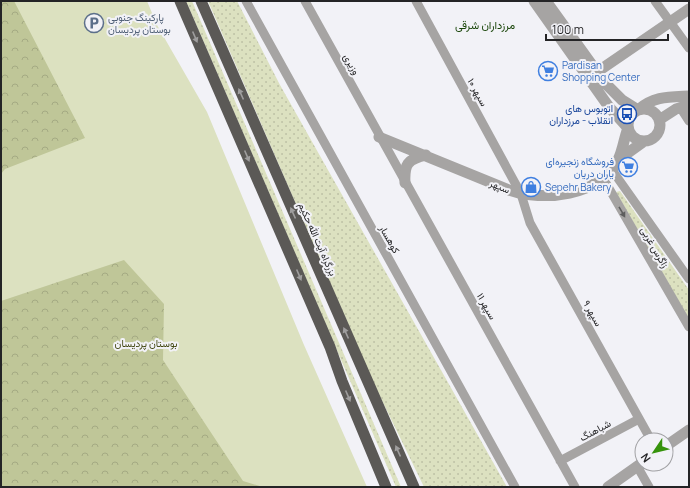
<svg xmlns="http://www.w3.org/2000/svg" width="690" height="488" font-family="Manrope,Vazirmatn,sans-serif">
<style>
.green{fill:#dce1c0}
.forest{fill:url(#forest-crowns)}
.garden{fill:url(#garden-dots)}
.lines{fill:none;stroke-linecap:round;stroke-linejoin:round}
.minor{stroke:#a6a4a3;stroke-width:9}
.tertiary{stroke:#a6a4a3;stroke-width:11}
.trunk{stroke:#5b5956;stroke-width:11}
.oneway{fill:#9f9e9e}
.oneway2{fill:#5e5e5e}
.labels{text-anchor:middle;stroke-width:4;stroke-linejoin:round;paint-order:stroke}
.service-label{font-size:10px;fill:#4e5e75;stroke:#f2f2f7;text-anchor:start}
.street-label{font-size:10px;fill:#242426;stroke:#f2f2f7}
.shop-label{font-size:10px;fill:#366cbe;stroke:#f2f2f7;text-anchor:start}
.transit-label{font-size:10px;fill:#164399;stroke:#f2f2f7;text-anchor:end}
.park-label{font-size:10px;fill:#404610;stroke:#f2f2f7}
.neighbourhood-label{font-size:11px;fill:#194509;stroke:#f2f2f7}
</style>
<defs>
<pattern id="forest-crowns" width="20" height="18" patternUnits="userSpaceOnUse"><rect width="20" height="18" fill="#bfc698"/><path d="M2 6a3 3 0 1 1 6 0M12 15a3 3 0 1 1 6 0" fill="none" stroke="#a4aa83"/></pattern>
<pattern id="garden-dots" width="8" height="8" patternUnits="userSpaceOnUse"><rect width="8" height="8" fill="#dce1c0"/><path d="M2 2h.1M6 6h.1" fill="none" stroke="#bdc1a5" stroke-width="1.8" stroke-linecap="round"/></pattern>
</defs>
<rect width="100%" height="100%" fill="#f2f2f7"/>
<!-- green -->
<path class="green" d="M1 1H147L157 25 207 112 304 345 367 487H1Z"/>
<!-- forest -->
<path class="forest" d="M1 1H14L85 138 5 169 1 174Z
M124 260 164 304 163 360 243 481 263 487H1V301Z"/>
<!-- garden -->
<path class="garden" d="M186 1H192L401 487H396Z
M208 1H237L280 85 507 487H424L373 382Z
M620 191 689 290V319L616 192Z"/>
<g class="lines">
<!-- minor -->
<path class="minor" d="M246 1 515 487
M305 1 575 487
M416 1 521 194 530 223 651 440
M655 1 689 48
M680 107 689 121
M612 170 689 279
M603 178 689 327
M560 461 639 419
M637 466 649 487"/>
<!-- tertiary -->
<path class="tertiary" d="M546 1 605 83 622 100 638 110C654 96 669 97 689 96
M597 72 689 9
M628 125a16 16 0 1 1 32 0a16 16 0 1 1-32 0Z
M659 120 676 109 689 105
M379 137 509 190C543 202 600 196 618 160 623 150 624 138 628 128L609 107 534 1
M618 160 643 142
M405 183C404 165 407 159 426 155
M666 446 689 430
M608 487 642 463"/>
<!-- trunk -->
<path class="trunk" d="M180 1 330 347 342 381 386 487
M201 1 414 487"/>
</g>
<!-- one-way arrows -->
<defs><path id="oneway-solid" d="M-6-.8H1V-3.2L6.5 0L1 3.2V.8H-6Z"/></defs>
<g class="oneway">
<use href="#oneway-solid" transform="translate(195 37) rotate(67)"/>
<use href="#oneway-solid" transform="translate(241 94) rotate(-114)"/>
<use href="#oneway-solid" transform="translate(247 156) rotate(67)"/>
<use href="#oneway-solid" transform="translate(293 213) rotate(-114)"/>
<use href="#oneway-solid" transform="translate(299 275) rotate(67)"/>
<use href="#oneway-solid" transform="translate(346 333) rotate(-114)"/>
<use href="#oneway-solid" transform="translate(348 396) rotate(67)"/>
<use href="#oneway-solid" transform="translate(398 451) rotate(-114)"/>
</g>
<use class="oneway2" href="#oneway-solid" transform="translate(622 212) rotate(60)"/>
<!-- icons -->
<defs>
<symbol id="parking-ring" viewBox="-11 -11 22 22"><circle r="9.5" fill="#f2f2f7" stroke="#5c6f8a" stroke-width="1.5"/><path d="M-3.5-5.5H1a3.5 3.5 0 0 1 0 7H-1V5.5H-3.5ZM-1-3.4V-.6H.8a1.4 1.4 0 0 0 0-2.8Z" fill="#5c6f8a"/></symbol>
<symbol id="supermarket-ring" viewBox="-11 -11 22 22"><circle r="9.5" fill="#f2f2f7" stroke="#3f7fe0" stroke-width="1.5"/><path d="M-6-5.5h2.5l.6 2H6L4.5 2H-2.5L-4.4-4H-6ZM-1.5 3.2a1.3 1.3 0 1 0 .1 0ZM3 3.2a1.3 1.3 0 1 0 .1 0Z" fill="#3f7fe0"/></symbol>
<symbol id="bus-ring" viewBox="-11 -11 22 22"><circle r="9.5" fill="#f2f2f7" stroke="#1a4fb4" stroke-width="1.5"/><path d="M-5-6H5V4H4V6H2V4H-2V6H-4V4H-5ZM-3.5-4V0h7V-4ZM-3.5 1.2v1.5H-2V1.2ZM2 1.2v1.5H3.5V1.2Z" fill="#1a4fb4"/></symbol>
<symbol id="shop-ring" viewBox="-11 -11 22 22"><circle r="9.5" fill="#f2f2f7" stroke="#3f7fe0" stroke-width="1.5"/><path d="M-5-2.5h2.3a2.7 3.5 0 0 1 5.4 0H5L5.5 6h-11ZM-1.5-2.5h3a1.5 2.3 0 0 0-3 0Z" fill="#3f7fe0"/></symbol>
</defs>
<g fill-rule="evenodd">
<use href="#parking-ring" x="83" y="12" width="22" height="22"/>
<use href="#supermarket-ring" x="537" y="60" width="22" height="22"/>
<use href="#bus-ring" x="616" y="103" width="22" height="22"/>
<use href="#supermarket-ring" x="617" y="156" width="22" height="22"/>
<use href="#shop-ring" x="520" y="176" width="22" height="22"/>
</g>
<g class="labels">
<!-- service labels -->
<g class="service-label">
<text x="108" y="21">پارکینگ جنوبی<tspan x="108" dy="12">بوستان پردیسان</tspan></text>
</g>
<!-- street labels -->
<g class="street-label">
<text transform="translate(352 64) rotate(61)" y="4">وزیری</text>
<text transform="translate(478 92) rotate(61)" y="4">سپهر ۱۰</text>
<text transform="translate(500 186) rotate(22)" y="4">سپهر</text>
<text transform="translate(318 239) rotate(66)" y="4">بزرگراه آیت الله حکیم</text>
<text transform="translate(390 239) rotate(61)" y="4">کوهسار</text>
<text transform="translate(655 247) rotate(60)" y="4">زاگرس غربی</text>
<text transform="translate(487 306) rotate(61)" y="4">سپهر ۱۱</text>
<text transform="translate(593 313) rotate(61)" y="4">سپهر ۹</text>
<text transform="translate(595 430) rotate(-28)" y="4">شباهنگ</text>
</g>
<!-- shop labels -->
<g class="shop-label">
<text x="562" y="69">Pardisan<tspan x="562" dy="12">Shopping Center</tspan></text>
<text x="614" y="165" text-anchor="end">فروشگاه زنجیره‌ای<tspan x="614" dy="12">یاران دریان</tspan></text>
<text x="545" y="191">Sepehr Bakery</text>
</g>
<!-- transit labels -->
<g class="transit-label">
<text x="613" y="112">اتوبوس های<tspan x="613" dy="12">انقلاب - مرزداران</tspan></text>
</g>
<!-- park labels -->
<g class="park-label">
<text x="146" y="347">بوستان پردیسان</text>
</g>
<!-- neighbourhood labels -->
<g class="neighbourhood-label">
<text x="485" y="29">مرزداران شرقی</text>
</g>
</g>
<!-- border -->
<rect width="690" height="488" fill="none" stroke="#242426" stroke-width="4"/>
<!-- north arrow -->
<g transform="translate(654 452) rotate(235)"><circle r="19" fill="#f2f2f7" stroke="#a0a0a3"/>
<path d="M0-3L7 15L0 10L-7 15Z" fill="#36930c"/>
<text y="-6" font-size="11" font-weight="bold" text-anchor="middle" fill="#242426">N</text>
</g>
<!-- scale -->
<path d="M546 34v6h122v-6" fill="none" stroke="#242426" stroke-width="2"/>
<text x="552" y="34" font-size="12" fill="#242426" stroke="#f2f2f7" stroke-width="3" paint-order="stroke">100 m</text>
</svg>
